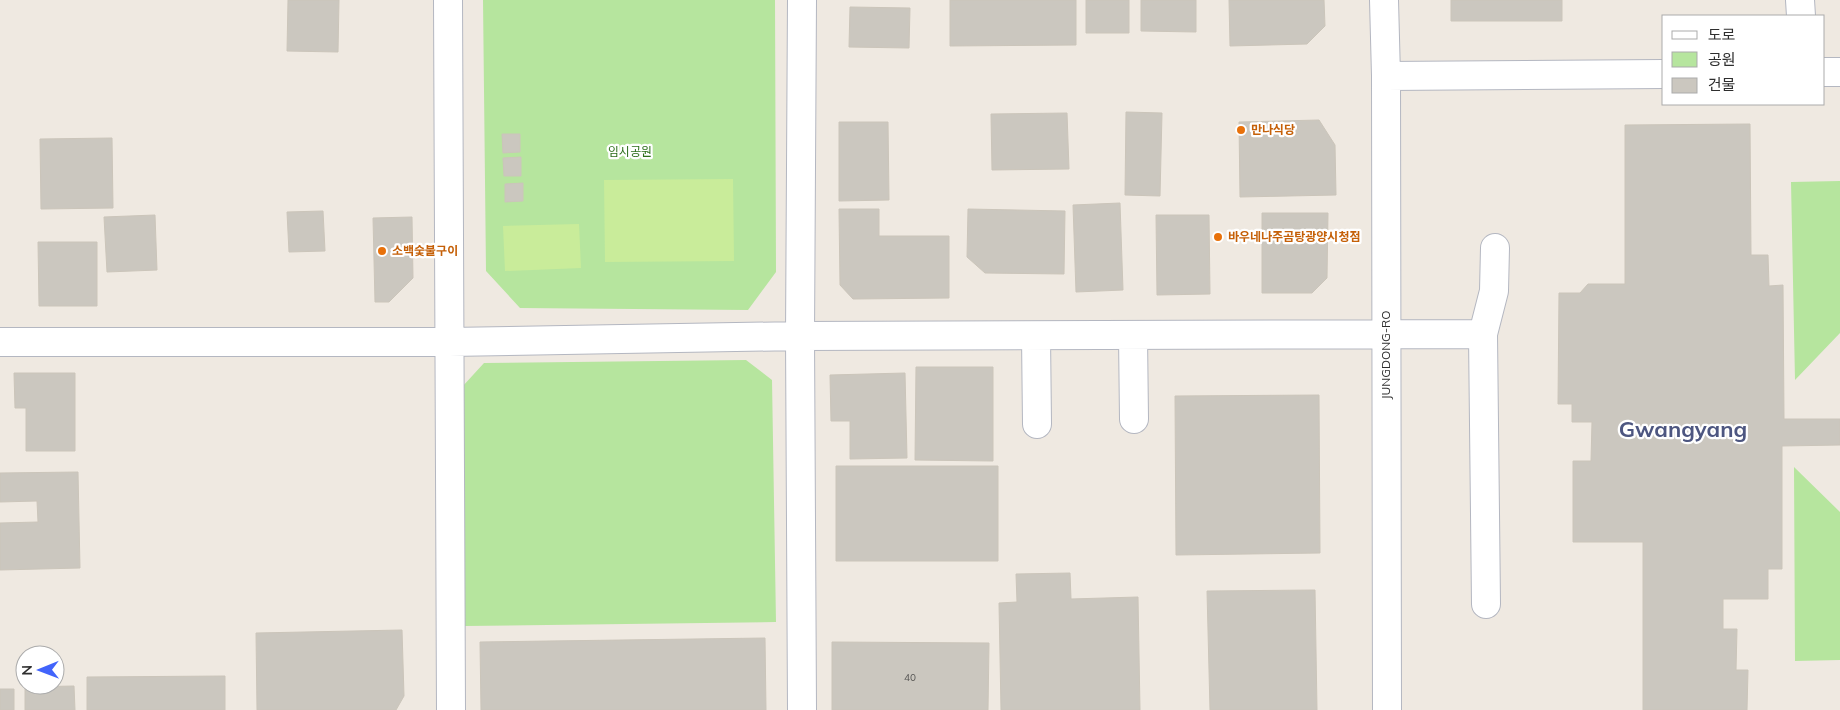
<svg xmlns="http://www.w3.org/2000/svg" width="1840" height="710" font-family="Mulish,'Noto Sans KR',sans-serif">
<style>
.green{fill:#b6e59e}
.pitch{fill:#c9ec9a}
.building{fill:#cbc7bf;stroke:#cbc5ba}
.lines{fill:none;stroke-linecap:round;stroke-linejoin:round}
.minor-casing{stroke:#b4b7c1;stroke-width:30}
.minor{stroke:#fff;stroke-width:28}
.food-dot{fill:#e8710a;stroke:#fff;stroke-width:2}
.labels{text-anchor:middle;stroke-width:4.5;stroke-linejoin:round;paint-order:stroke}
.number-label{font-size:10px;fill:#555452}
.food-label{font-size:12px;font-weight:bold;fill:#c56008;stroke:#fff;text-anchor:start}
.park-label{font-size:12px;fill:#2c6e1b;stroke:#fff}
.street-label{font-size:12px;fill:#2e2e2e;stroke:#fff}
.town-label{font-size:22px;font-weight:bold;fill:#4d5680;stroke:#fff}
</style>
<rect width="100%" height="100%" fill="#efe9e1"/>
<!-- green -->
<path class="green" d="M483 0H775L776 272 748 310 520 308 486 271Z
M1840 181V333L1795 380 1791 182Z
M746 360 772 380 776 622 465 626 462 387 484 363Z
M1794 467 1840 512V660L1795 661Z"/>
<!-- pitch -->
<path class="pitch" d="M733 179 734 261 605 262 604 180Z
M579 224 581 268 505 271 503 226Z"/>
<!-- building -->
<path class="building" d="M288 0H339L338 52 287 51Z
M950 0H1076V45L950 46Z
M1086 0H1129V33H1086Z
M1141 0H1196V32L1141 31Z
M1229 0H1324L1325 26 1307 44 1230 46Z
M1451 0H1562V21H1451Z
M850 7 910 8 909 48 849 47Z
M1126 112 1162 113 1160 196 1125 195Z
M1067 113 1069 169 992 170 991 114Z
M1319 120 1335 145 1336 195 1240 197 1239 122Z
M839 122H888L889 200 839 201Z
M1750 124 1751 255H1768L1769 286 1783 285 1784 419H1840V445L1782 446V569H1768V599H1723V629H1737L1736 670H1748L1747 710H1643V542H1573V461H1591L1592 422H1572V404H1558L1559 293H1580L1588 284H1625V125Z
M502 134H520V152L503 153Z
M112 138 113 208 41 209 40 139Z
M521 157V176H504L503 158Z
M523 183V201L505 202V184Z
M1120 203 1123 290 1076 292 1073 205Z
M839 209H879V236H949V298L853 299 840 285Z
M968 209 1065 211 1064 274 985 273 967 257Z
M323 211 325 251 289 252 287 212Z
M1262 213H1328L1327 278 1312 293H1262Z
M155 215 157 270 107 272 104 217Z
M1156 215H1209L1210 294 1157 295Z
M412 217 413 278 389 302H375L373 218Z
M38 242H97V306H39Z
M916 367H993V461L915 460Z
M14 373H75V451H26V408H15Z
M905 373 907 458 850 459V421H831L830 375Z
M1319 395 1320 553 1176 555 1175 396Z
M836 466H998V561H836Z
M78 472 80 568 0 570V523L38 522 37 501 0 502V473Z
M1070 573 1071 599 1138 597 1140 710H1001L999 603 1017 602 1016 574Z
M1315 590 1317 710H1210L1207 591Z
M402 630 404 696 396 710H257L256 633Z
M765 638 766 710H481L480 642Z
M832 642 989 643 988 710H832Z
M225 676V710H87V677Z
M74 686 75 710H25V687Z
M0 689H14V710H0Z"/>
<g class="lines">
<defs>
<path id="minor" d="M448 0 451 710
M802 0 800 336 802 710
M1384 0 1386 76 1387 710
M1800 0 1801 16
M1824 72H1840
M1386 76 1664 74
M1483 334 1486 604
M1133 335 1134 419
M1036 336 1037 424
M0 342H449L800 336 1483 334 1494 291 1495 248"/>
</defs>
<!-- minor casing -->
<use href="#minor" class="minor-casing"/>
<!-- minor -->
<use href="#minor" class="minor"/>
</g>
<!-- markers -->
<g class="food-dot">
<circle cx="1241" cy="130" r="5"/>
<circle cx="1218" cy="237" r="5"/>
<circle cx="382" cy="251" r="5"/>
</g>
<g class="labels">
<!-- number labels -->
<g class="number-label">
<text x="910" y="681">40</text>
</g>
<!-- food labels -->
<g class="food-label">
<text x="1251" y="134">만나식당</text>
<text x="1228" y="241">바우네나주곰탕광양시청점</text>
<text x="392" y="255">소백숯불구이</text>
</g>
<!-- park labels -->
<g class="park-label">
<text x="630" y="156">임시공원</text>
</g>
<!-- street labels -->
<g class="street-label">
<text transform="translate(1386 355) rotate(-90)" y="4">JUNGDONG-RO</text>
</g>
<!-- town labels -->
<g class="town-label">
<text x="1683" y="437">Gwangyang</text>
</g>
</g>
<!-- legend -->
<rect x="1662" y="15" width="162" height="90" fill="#ffffff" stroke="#ababab"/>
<rect x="1672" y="31" width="25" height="8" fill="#ffffff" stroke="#ababab"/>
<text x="1708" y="40" font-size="15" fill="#2e2e2e">도로</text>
<rect x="1672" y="52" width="25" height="15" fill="#b6e59e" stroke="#ababab"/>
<text x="1708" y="65" font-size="15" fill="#2e2e2e">공원</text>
<rect x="1672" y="78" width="25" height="15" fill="#cbc7bf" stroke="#ababab"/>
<text x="1708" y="90" font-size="15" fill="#2e2e2e">건물</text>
<!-- north arrow -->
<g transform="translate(40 670) rotate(269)"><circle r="24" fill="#ffffff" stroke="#ababab"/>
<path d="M0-4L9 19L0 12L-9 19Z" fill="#4264fb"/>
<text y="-8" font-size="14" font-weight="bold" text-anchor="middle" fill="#2e2e2e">N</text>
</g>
</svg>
